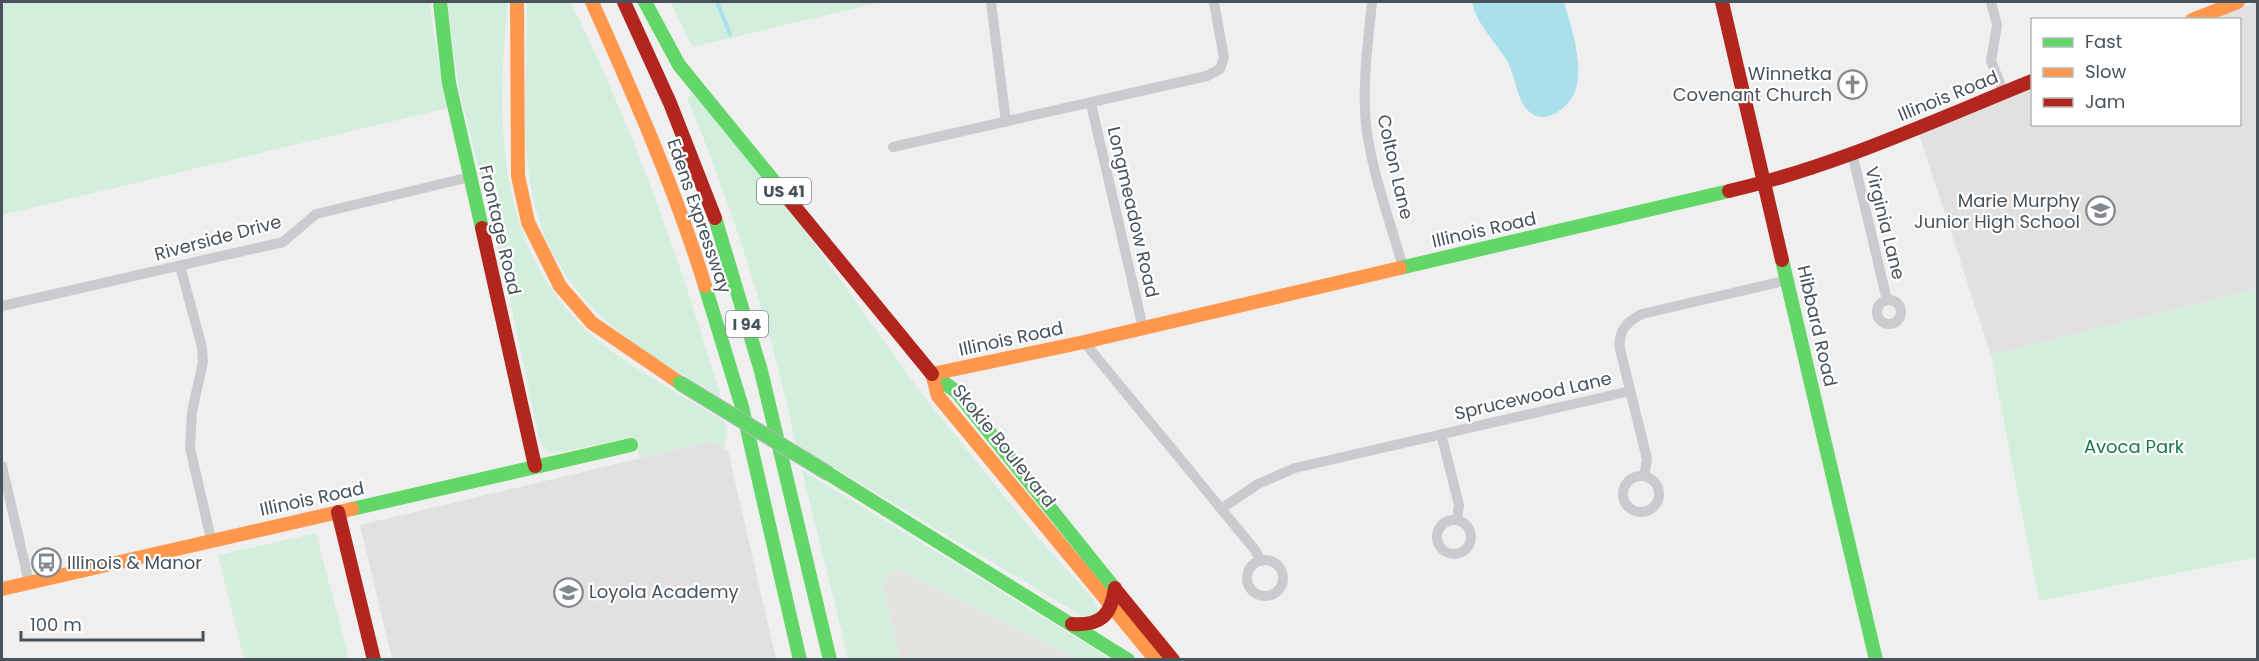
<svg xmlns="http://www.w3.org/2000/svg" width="2259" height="661" font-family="Poppins,sans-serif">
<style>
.commercial{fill:#e4e2dd}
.education{fill:#e2e0e1}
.green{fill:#d4eedd}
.water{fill:#a9e0ec}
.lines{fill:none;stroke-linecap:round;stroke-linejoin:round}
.stream{stroke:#a9e0ec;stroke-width:4}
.street{stroke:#c9cbce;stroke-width:10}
.fast{stroke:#63d668;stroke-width:14}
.slow{stroke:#ff974d;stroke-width:14}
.jam{stroke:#b3261e;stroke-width:14}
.fast-bridge-casing{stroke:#b5b9be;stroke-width:16;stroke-linecap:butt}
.fast-bridge{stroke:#63d668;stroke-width:14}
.labels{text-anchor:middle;stroke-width:4.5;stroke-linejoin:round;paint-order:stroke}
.shield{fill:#fff;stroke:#7e868c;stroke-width:1.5}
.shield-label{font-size:16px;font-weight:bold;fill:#47525b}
.poi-label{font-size:18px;fill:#47525b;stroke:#fff;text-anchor:end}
.street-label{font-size:18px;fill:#47525b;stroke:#fff}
.park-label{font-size:18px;fill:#197b47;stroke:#fff}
</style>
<rect width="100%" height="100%" fill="#f0efef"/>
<!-- commercial -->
<path class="commercial" d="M893 570H900L1078 659H900L883 587 888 573Z"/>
<!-- education -->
<path class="education" d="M2257 2V289L1991 355 1919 134 2032 89V124H2240V20L2211 19Z
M712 441 728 451 776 659H392L360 525Z"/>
<!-- green -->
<path class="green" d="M2 2H430L433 31 448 108 2 215Z
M447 2H508C495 126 496 257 601 343 639 373 684 396 725 422L727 432 724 448 712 441 640 458 632 438 554 453 547 451 540 443 504 272 458 85Z
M527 2H571C635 132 680 259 721 398 683 374 641 353 608 323 504 229 528 126 527 2Z
M670 2H881L693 47Z
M693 94 804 229 921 393 1035 534 1094 600 1099 611 1097 615 1082 616 796 445C770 325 734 210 687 98Z
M2257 289V557L2039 601 1991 355Z
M802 470 1111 659H1078L900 570 888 573 883 587 900 659H848Z
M316 533 349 659H244L218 555Z"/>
<!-- water -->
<path class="water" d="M1472 2H1564C1574 38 1597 98 1549 116 1539 119 1531 115 1525 107 1515 93 1515 71 1504 56 1492 38 1477 24 1472 2Z"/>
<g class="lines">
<!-- stream -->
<path class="stream" d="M717 2 730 34"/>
<!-- street -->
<path class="street" d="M991 2 1006 122
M1372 2C1368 42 1362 84 1366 125 1372 173 1390 221 1403 267
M1991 2 1997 25 1991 61 2004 93
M1091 104 1143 328
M893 147 1207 76 1220 69 1224 58 1214 2
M1852 153 1887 300
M180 266 202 347 203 362 192 412 190 448 211 539
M1877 312a12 12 0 1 1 24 0a12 12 0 1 1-24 0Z
M2 306 283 242 316 214 470 177
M1084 342 1255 550 1261 561
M1441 434 1459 505 1457 520
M2 466 29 582
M1623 494a18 18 0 1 1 36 0a18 18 0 1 1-36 0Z
M1644 476 1647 459 1620 349C1618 331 1626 322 1642 314L1788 280
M1221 509 1258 484 1295 468 1630 391
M1437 537a17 17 0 1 1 34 0a17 17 0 1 1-34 0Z
M1247 578a18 18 0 1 1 36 0a18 18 0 1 1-36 0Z"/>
<!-- fast -->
<path class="fast" d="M440 2 449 83 482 228
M645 2 679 65 777 185
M715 218 761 371 830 660
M1782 260 1876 660
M1400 268 1729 191
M705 286 742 407 800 660
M932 374 957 392 1115 589
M829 474 1128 660
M352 509 631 445"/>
<!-- slow -->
<path class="slow" d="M517 2 518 176 528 222 560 286 592 323 680 383
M592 2C634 96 675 188 705 286
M2192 20 2238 2
M932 374 1084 342 1400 268
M932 374 938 396 1156 660
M2 589 352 509"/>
<!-- jam -->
<path class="jam" d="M624 2 670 103 715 218
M1722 2 1782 260
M777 185 932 374
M1729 191C1834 167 1933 121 2032 81
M482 228 535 466
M338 512 374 660
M1115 589 1173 660
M1072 624C1100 626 1111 616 1115 588"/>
<defs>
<path id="fast-bridge" d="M680 383 829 474"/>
</defs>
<!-- fast-bridge casing -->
<use href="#fast-bridge" class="fast-bridge-casing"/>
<!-- fast-bridge -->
<use href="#fast-bridge" class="fast-bridge"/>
</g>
<!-- icons -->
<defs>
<symbol id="church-ring" viewBox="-11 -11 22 22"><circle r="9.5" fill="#fff" stroke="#82898f" stroke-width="1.5"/><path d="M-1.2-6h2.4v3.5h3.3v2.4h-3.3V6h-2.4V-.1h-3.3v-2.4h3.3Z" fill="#82898f"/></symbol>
<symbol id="school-ring" viewBox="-11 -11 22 22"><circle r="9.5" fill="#fff" stroke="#82898f" stroke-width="1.5"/><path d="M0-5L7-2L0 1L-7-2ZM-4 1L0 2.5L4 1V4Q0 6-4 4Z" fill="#82898f"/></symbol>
<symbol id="bus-ring" viewBox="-11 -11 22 22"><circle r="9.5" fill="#fff" stroke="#82898f" stroke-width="1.5"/><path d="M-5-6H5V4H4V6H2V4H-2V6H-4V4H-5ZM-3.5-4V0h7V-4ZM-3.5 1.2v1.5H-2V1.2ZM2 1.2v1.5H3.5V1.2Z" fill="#82898f"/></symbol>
</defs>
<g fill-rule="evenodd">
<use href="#church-ring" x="1836" y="68" width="33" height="33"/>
<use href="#school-ring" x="2084" y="194" width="33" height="33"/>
<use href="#bus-ring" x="30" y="546" width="33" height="33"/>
<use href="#school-ring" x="552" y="576" width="33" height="33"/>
</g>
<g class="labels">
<!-- shield labels -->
<g class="shield">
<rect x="757" y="178" width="54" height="26" rx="4.5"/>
<rect x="726" y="311" width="42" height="26" rx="4.5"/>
</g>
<g class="shield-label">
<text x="784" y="197">US 41</text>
<text x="747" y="330">I 94</text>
</g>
<!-- poi labels -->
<g class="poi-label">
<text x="1832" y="80">Winnetka<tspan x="1832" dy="21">Covenant Church</tspan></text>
<text x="2080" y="207">Marie Murphy<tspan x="2080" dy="21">Junior High School</tspan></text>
<text x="67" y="569" text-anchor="start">Illinois &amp; Manor</text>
<text x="589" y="598" text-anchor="start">Loyola Academy</text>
</g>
<!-- street labels -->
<g class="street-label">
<text transform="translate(1948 96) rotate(-22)" y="6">Illinois Road</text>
<text transform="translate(1395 167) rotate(77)" y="6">Colton Lane</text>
<text transform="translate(1133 212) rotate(77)" y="6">Longmeadow Road</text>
<text transform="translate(699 216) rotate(71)" y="6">Edens Expressway</text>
<text transform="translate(1885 223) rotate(76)" y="6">Virginia Lane</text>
<text transform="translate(500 230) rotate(77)" y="6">Frontage Road</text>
<text transform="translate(1484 230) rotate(-13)" y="6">Illinois Road</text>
<text transform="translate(218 238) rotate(-15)" y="6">Riverside Drive</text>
<text transform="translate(1817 326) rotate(77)" y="6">Hibbard Road</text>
<text transform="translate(1011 339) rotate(-12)" y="6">Illinois Road</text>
<text transform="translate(1533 396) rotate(-13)" y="6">Sprucewood Lane</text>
<text transform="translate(1004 446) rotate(51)" y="6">Skokie Boulevard</text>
<text transform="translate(312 499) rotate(-12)" y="6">Illinois Road</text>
</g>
<!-- park labels -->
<g class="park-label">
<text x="2134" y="453">Avoca Park</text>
</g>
</g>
<!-- border -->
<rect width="2259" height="661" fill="none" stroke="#47525b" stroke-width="6"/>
<!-- legend -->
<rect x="2031" y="18" width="210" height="108" fill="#ffffff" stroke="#b5babd" stroke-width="1.5"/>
<rect x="2043" y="38" width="30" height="9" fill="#63d668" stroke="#b5babd" stroke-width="1.5"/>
<text x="2085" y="48" font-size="18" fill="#47525b">Fast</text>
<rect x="2043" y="68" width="30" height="9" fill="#ff974d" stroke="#b5babd" stroke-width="1.5"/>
<text x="2085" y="78" font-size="18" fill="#47525b">Slow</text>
<rect x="2043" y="98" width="30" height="9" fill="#b3261e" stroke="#b5babd" stroke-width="1.5"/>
<text x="2085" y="108" font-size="18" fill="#47525b">Jam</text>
<!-- scale -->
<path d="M21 631v9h182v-9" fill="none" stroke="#47525b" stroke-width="3"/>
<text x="30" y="631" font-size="18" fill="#47525b" stroke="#ffffff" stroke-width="4.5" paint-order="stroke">100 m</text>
</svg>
